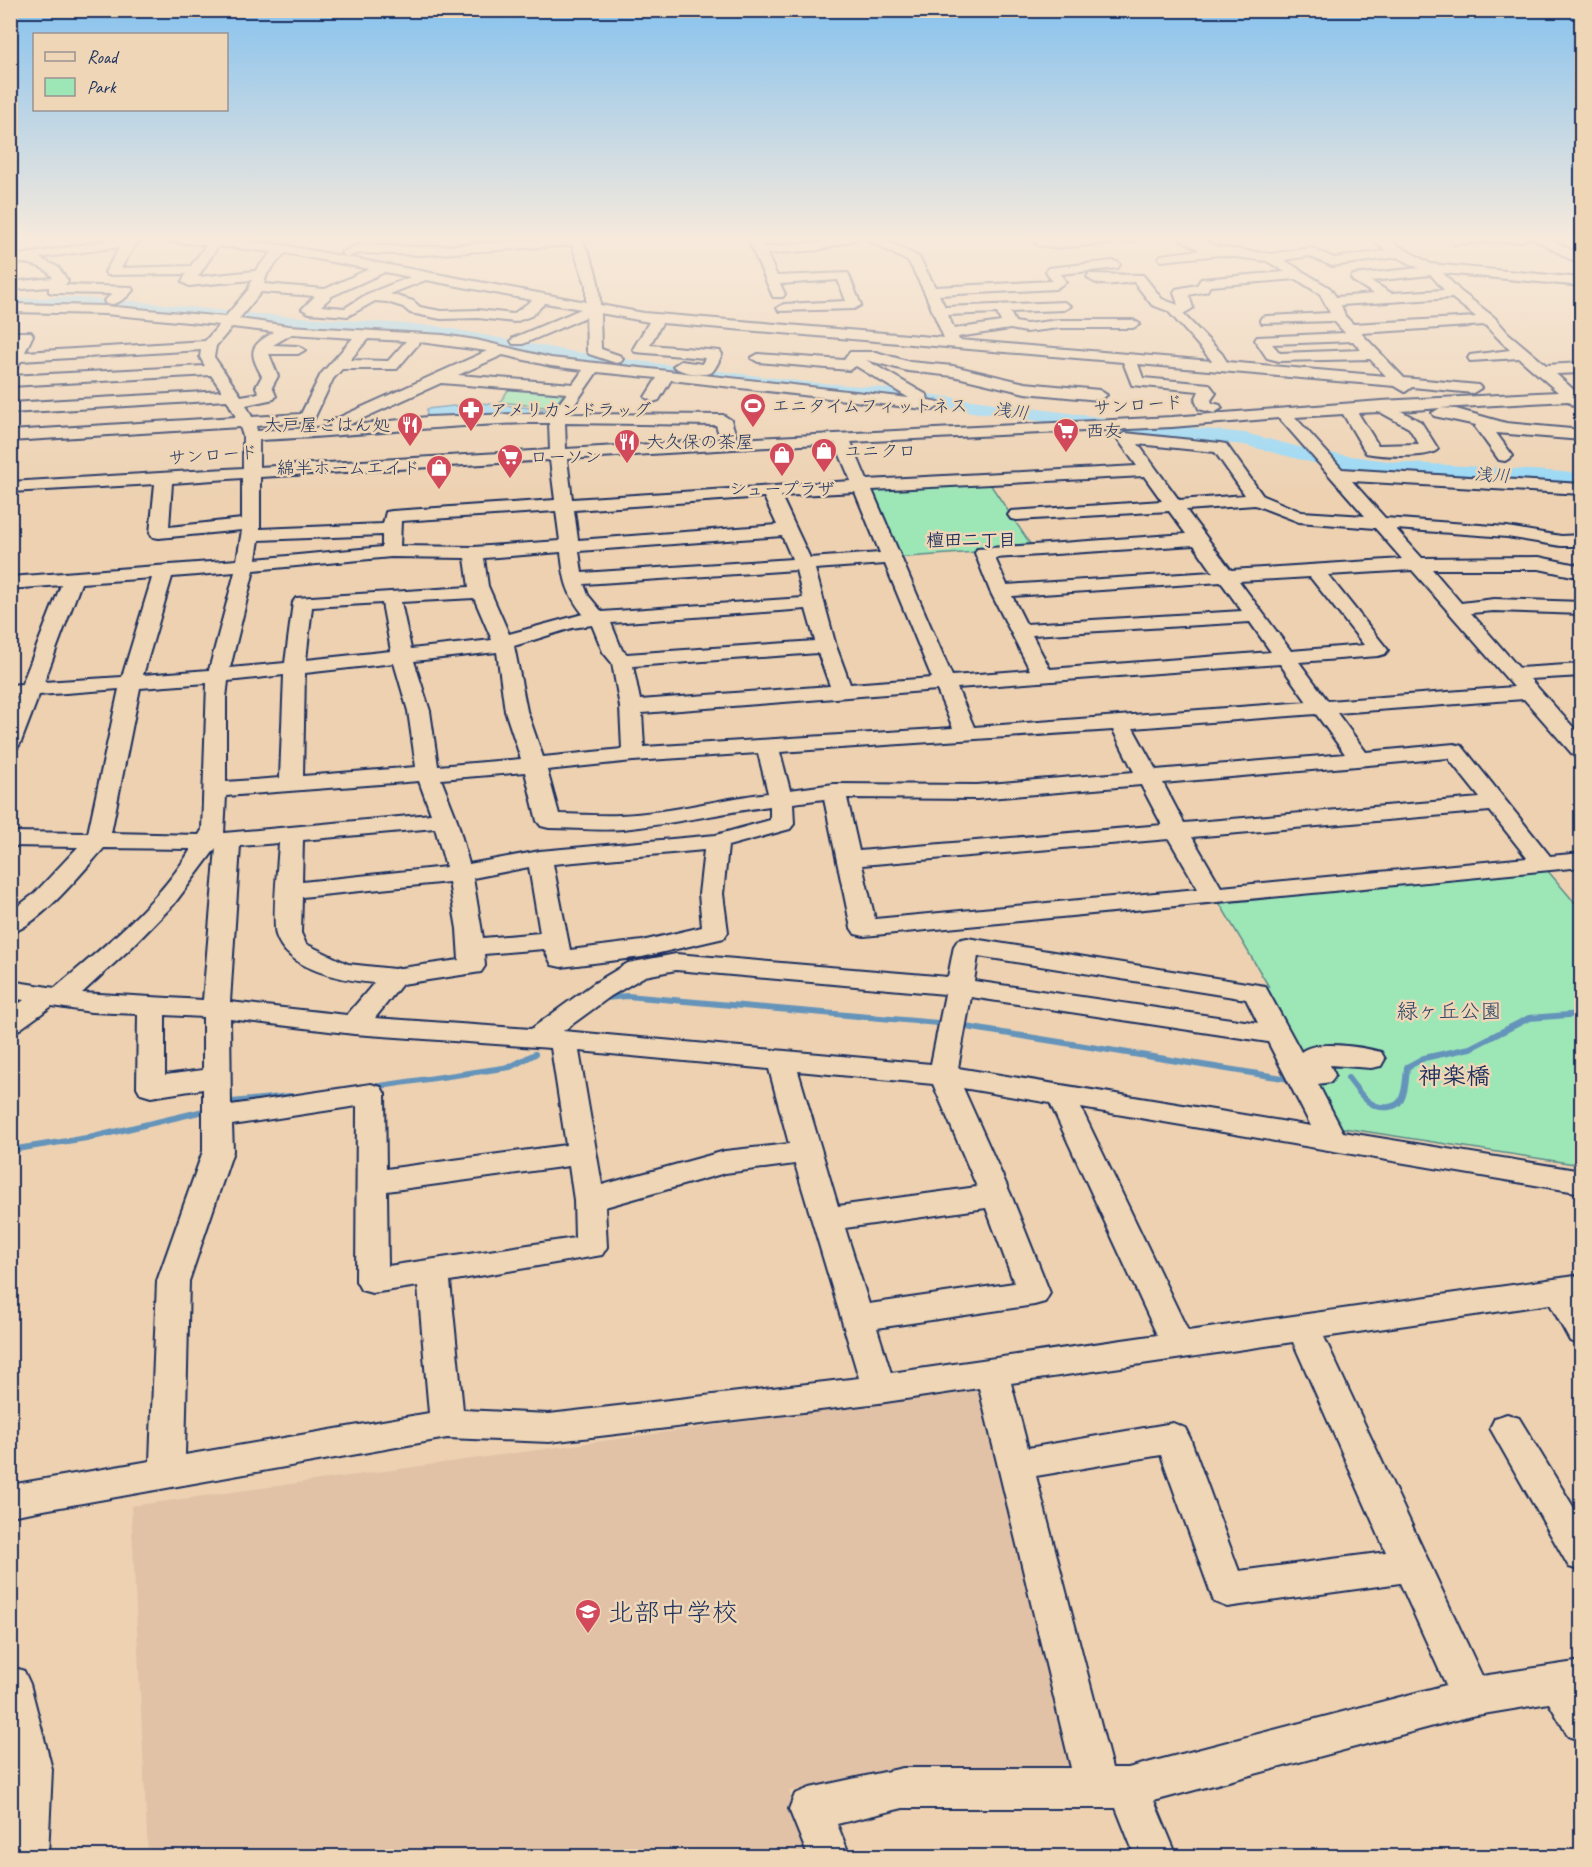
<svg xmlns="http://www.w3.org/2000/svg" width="1592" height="1867" font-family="Caveat,'Klee One',sans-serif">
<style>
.built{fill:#e1c2a7}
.green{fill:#9de6b6;stroke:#5c8a8a;stroke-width:1.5}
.water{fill:#96d8f7;stroke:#6594ba;stroke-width:1.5}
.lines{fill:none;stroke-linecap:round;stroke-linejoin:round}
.stream{stroke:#6594ba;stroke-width:6}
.river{fill:#96d8f7;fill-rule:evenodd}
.minor-casing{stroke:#1b2f5e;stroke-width:4}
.minor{fill:#eed6b6;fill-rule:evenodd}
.labels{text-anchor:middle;stroke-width:5;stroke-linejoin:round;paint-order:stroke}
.far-street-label{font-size:18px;fill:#1b2f5e;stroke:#eed6b6}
.far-poi-label{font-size:18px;fill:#1b2f5e;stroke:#eed6b6;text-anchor:start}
.far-water-label{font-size:18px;font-style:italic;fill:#2d4875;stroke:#eed6b6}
.far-neighbourhood-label{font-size:18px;font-weight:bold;fill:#1b2f5e;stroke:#eed6b6}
.park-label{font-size:21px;fill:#284167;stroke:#eed6b6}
.quarter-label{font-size:24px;font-weight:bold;fill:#1b2f5e;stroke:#eed6b6}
.near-poi-label{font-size:26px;fill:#1b2f5e;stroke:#eed6b6;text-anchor:start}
</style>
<rect width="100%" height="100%" fill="#edd1b1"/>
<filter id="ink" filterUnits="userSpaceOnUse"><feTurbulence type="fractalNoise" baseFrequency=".0167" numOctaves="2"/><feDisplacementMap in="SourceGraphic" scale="12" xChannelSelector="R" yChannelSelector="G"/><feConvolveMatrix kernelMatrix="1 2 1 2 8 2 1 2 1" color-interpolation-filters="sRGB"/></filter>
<g filter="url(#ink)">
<!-- built -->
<path class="built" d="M331 237H488L424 244 374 240 331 243Z
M979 1389 1069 1765 789 1791 812 1856H148L131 1506Z"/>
<!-- green -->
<path class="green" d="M511 386 566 391 553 408 500 402Z
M988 481 1033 548 894 558 866 489Z
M1547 870 1581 910V1165L1337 1127 1263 988 1269 987 1217 899Z"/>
<!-- water -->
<path class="water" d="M481 403 550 410 543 413 426 419 427 409Z"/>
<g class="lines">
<!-- stream -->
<path class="stream" d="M605 998 627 996 938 1023
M960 1026 1289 1079
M1348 1078C1359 1092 1369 1110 1389 1107 1394 1106 1398 1105 1401 1100 1406 1091 1406 1077 1407 1067L1424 1058 1470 1048 1529 1018 1582 1014
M373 1087 510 1067 535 1054
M232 1102 290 1096
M10 1150 93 1137 208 1110"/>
<!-- river -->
<path class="river" d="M64 297 145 302 243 313 437 326 569 351 639 361 806 382 875 387 1136 422 1245 433 1315 451 1395 462 1582 473V487L1395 476 1314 463 1244 445 1136 434 875 399 806 394 639 373 569 363 437 338 243 325 145 312 64 307 10 309V299Z"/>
<defs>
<path id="minor" d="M130 237H147L135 245 121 268 191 266 206 245 167 241 161 237H205L282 245 586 302V285L572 245 423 255 359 253 347 257 341 253 357 245 423 247 580 237C593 259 600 279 600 305L644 313 944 338 924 291 909 262 862 237H878L919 257 935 287 1052 281 1046 271 1048 268 1113 261 1118 262 1120 265 1118 268 1061 274 1066 282 1055 289 939 295 945 307 1064 302 1071 306 1064 310 1010 312 1015 322 1026 324 1059 320H1133L1140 324 1133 328H1059L1026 332 1010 329 958 337 959 340 1212 361 1168 311 1152 305 1134 282C1120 283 1097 289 1087 277L1089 274 1143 275 1162 299 1178 305 1174 292 1176 289 1197 285 1201 279 1285 272 1267 261 1219 255 1161 261 1159 258 1161 255 1200 250 1176 237H1192L1219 247 1271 254 1311 248 1334 258 1386 251 1368 237H1383L1431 264 1582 278V286L1443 273 1460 291 1494 317 1508 333 1546 365 1582 363V373L1556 374 1575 391 1582 390V406L1573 405 1568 401 1440 408 1456 409 1506 423 1582 430V440L1496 433 1513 456 1505 461 1499 460 1475 427 1476 425 1434 416 1432 413 1440 408 1401 411 1421 422 1438 449C1430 459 1380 456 1366 453L1343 414 1295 417 1342 469 1582 484V494L1352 481 1385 518 1507 527 1561 536 1582 535V546H1561L1507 537 1396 529 1422 558 1539 557 1582 566V578L1539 569H1432L1461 603 1494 599 1582 602V614L1494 611 1471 613 1519 668 1582 664V676L1530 679 1582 737V758L1574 756 1524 699 1337 713 1366 752 1454 744 1462 746 1550 856 1582 853V867L864 936 855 934 851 928 824 799 793 803 794 824 790 829 728 846 723 894 728 932 724 938 642 957 561 967 552 965 544 949 484 954 485 966 481 972 402 984 375 1018 531 1029 593 984 628 963 676 954 948 977 954 946 958 940 967 938 1265 986 1301 1052C1316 1039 1362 1047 1381 1052L1385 1059 1381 1066 1371 1068 1330 1065 1335 1075 1331 1082 1318 1084 1343 1132 1582 1171V1193L1081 1108 1188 1331 1582 1275V1345L1570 1341 1550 1304 1324 1337 1482 1676 1582 1661V1741L1568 1736 1549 1703 1471 1716 1154 1801 1177 1856H1135L1116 1808H903L837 1824 850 1856H808L789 1809 795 1794 810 1788 903 1768H1071L979 1388 879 1403 549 1442 447 1438 10 1516V1485L150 1461 157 1281 203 1151V1089L151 1097 141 1094 137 1087 138 1014 91 1012 52 1006 20 1029 10 1032V1010L24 1000 10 998V981L55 988C103 947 158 904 191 849L104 848C83 871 40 925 10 933V912L34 894 78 847 10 846V832L88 833 119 689 39 695 21 742 18 747 10 748V713L17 697H10V685L22 684 61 585 10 589V577L237 560 242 530 159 538 153 537 150 533 155 484 10 492V482L243 468V436L240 427 10 441V431L236 417 227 400 10 413V403L222 391 211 375 10 386V376L205 366 200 357 201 350 21 361 15 371 10 372V352L16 340H10V332H31L33 335 25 352 205 341 219 325 105 314 10 312V304L105 306 225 317 248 290 252 280 189 286 182 282 186 274 107 275 105 272 120 247 39 258 58 267 68 281 65 285 131 287 133 290C127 298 116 306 106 304L104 301 112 294 54 293 49 292V287L10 290V282L53 278C44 264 26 263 10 262V254L20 255ZM218 246 272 252 255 271 198 277ZM285 253 369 269 325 289 264 284 267 274ZM1309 256 1332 266 1397 257 1419 268 1353 275 1351 278 1353 281 1374 294 1336 297 1330 288 1284 260ZM385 272 410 277 367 294 345 308 321 306 332 296ZM1431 275 1444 290 1391 293 1371 281ZM1296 279 1320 294 1330 313 1267 316 1262 317 1260 320 1262 323 1334 321 1345 333 1257 337 1255 340 1267 358 1279 361 1370 359 1386 376 1227 362 1222 354 1183 314 1193 308 1189 295 1207 291 1210 286ZM426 280 532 300 513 314 478 310 441 311 420 307 413 301 390 294ZM261 292 315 296 302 309 309 313 348 316 375 301 387 302 403 307 410 313 441 319 478 318 515 322 531 316 545 303 581 309 513 338 511 341 513 344H523L586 317 587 351 589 354 616 363 621 362 623 359 621 356 601 349 600 313 649 322 633 349 635 352 705 358 702 364 681 361 673 366C679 372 705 377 712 372 716 368 720 359 722 354L720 351 650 345 662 323 1123 362 1132 385 1199 391 1195 400 1199 409 1214 413 1222 408 1220 405 1212 403 1211 400 1216 393 1209 384 1143 378 1138 364 1395 386 1405 392 1412 387 1473 393 1481 388 1478 385 1404 378 1361 333 1485 325 1510 350 1470 355 1468 358 1470 361 1519 358 1558 392 1381 401 1172 417 737 439 731 420 723 415 568 414 597 372 657 378 645 397 653 402 659 400 671 380 933 410 941 405 939 402 928 400 927 395 866 360 908 371 953 376 1025 393 1099 400 1107 395 1099 390 1025 383 953 366 910 362 876 352H850L844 360 758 354 751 358 758 362 849 370 856 366 909 398 551 358 476 340 443 335 289 326 239 319ZM1452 298 1476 317 1353 324 1345 316 1341 305ZM997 313 1001 322 954 329 948 315ZM232 327 274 332C250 346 248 351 262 376L256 387 259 393 241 396 214 357 216 346ZM292 334 353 338 321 374 301 414 252 417 246 405 274 399 276 396 272 387 278 376 269 354H298L305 350 298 346 273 345ZM368 339 406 341 388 361 350 360ZM1353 341 1361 350 1280 353 1272 344ZM420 342 487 351 331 421 329 424 331 427 257 431 256 426 313 421 333 379 342 369H397ZM503 355 551 366 583 370 573 384 458 375ZM441 383 567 393 552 413 427 417 346 426ZM1380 412 1409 428 1419 444 1378 445 1358 413ZM1279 418 1365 516 1302 512 1263 496 1226 444 1220 443 1125 433 1117 438 1137 466 867 480 851 442 1172 427ZM527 423H549L550 450 259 467V440C349 436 437 426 527 423ZM565 423 716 425 721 440 566 449ZM835 443 851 481 572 499 567 459ZM1138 444 1215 452 1245 495 1179 500ZM550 460 555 500 392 511 386 512 383 524 260 529V477ZM1144 476 1162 501 1011 511 1008 515 1011 519 1017 520 1169 511 1186 534 977 549 975 553 990 591 1030 670 952 676 872 490ZM242 478V519L169 527 172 483ZM855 492 880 553 810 558 781 496ZM764 497 777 525 578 540 574 510ZM1255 505 1299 522 1375 528 1402 559 1231 570 1186 510ZM556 511 560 541 474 547 400 546 401 521ZM382 535V547L256 559 259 540ZM782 536 792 559 582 573 579 551ZM1194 545 1213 572 1007 585 995 558ZM561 552C564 580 566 592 583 614L509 634 488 586 484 558ZM391 557 465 558 469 587 296 598 293 602 285 663 230 668 254 570ZM885 564 932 678 850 684 836 646 815 569ZM796 570 803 598 602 612 588 595 584 584ZM1412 570 1514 687 1328 701 1299 662 1378 656 1385 654 1388 650 1328 575ZM235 572 209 670 143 675 172 577ZM1310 577 1364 645 1291 651 1239 581ZM152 578 122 677 44 682 81 583ZM1221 582 1242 611 1026 624 1012 596ZM474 598 492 640 411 649 401 602ZM382 603 391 651 306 660 312 607ZM806 609 815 641 627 654 622 650 611 623ZM1250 622 1271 652 1050 669 1032 635ZM592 625 603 652 612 663 620 707 622 749 543 757 527 711 514 646 572 628ZM497 652 505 711 521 759 438 766 430 711 414 661ZM818 653 830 686 640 700 633 666ZM394 663 408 711 416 767 303 776 305 673ZM1280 664 1307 702 974 727 957 688ZM284 675 280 778 226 782V698L228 681ZM207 683 202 830 199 835 111 833 140 688ZM937 690 953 728 644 747 642 713ZM1316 714 1345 754 1156 770 1133 728ZM1113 730 1134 772 977 785 834 784 790 790 780 752ZM758 753 768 793C719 799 670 813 620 815 600 816 579 814 559 814L547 770 633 761ZM1448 758 1480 798 1184 823 1163 783ZM525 772 537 821 541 826 549 828C573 828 599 831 623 829 673 824 721 813 770 806V820L716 835 540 851 469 864 457 820 441 779ZM419 781 431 814 224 833 226 796ZM1141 785 1162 825 859 851 847 798 977 799ZM1490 811 1527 858 1221 887 1192 837ZM435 828 446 867 302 882 303 840ZM1169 839 1198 889 875 919 862 865ZM279 843C278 862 272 920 276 935 287 970 342 980 374 983L347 1015 230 1002 240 846ZM216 848 203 1000 82 993 132 947 174 904ZM704 850 699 894 702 927 642 941 570 950 553 864ZM529 867 540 933 483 938 473 878ZM449 882 457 929 459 960 394 969 348 964 306 944 301 933 302 897ZM978 956 1246 999 1258 1023 974 981ZM676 970 945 994 931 1064 563 1031 611 996 645 976ZM971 997 1268 1042 1311 1126 958 1068ZM165 1015 203 1017V1070L165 1075ZM230 1019 354 1034 551 1048 566 1145 386 1169 385 1094 381 1087 371 1084 231 1105ZM579 1051 769 1069 789 1144 725 1151 602 1185ZM798 1071 933 1084 977 1187 838 1206ZM963 1088 1050 1103 1157 1335 891 1373 877 1328 1034 1305 1045 1302 1050 1293 1011 1195ZM357 1106 356 1281 361 1290 372 1293 418 1286 429 1413 185 1455 189 1281 233 1151 232 1125ZM795 1164 859 1378 549 1414 463 1410 450 1281 602 1255 607 1247 605 1207 725 1173ZM569 1166 574 1200 575 1238 388 1266 387 1191ZM986 1208 1014 1283 869 1304 845 1228ZM1293 1342 1386 1552 1239 1571 1190 1438 1185 1428 1173 1423 1028 1448 1011 1383ZM1161 1455 1214 1602 1227 1607 1400 1583 1446 1685 1128 1768H1112L1036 1476Z
M747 237H759L764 247 817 242 836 237H857L855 240 818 250 767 254 777 276 848 273 861 305 854 309 779 311 777 308 784 304 846 301 838 280 780 284 785 294 783 297H773Z
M1031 237 1055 240 1091 237H1143L1137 241 1055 248 1037 245Z
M1460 237H1529L1523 241 1454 244 1453 241 1454 238Z
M1531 237H1547L1582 256V266Z
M1507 1414 1519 1418 1582 1521V1571L1569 1567 1490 1428 1495 1418Z
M10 1666 24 1671 30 1684 52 1769 48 1856H10Z"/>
</defs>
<!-- minor casing -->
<use href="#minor" class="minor-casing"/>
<!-- minor -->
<use href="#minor" class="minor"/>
</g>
</g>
<!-- sky -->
<linearGradient id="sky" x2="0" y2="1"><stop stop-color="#87c2ee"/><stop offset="0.48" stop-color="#f7eadc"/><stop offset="1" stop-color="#f7eadc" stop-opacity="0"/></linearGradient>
<rect width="1592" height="498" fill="url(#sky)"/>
<!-- icons -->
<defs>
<symbol id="stadium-pin" viewBox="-11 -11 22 30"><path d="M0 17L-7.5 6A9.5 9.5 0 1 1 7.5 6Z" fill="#d1495b" stroke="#eed6b6"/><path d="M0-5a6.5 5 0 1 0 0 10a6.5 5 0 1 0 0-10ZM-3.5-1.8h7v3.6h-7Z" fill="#fff"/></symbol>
<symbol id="pharmacy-pin" viewBox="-11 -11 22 30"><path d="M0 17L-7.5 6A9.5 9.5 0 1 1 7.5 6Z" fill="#d1495b" stroke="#eed6b6"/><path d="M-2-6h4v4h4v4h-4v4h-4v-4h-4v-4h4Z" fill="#fff"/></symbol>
<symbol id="restaurant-pin" viewBox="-11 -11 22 30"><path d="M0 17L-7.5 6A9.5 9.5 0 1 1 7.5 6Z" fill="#d1495b" stroke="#eed6b6"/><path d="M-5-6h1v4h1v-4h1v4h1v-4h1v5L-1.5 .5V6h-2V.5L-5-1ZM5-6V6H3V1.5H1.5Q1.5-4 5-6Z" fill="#fff"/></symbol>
<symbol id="supermarket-pin" viewBox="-11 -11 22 30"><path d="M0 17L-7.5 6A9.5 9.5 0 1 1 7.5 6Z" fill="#d1495b" stroke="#eed6b6"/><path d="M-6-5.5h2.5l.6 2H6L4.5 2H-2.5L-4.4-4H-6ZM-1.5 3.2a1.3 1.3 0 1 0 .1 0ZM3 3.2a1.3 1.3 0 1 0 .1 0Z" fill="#fff"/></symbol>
<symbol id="shop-pin" viewBox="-11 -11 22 30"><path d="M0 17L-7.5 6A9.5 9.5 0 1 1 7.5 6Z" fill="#d1495b" stroke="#eed6b6"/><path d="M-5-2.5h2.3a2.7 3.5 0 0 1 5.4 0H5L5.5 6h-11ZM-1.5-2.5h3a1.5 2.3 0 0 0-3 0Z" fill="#fff"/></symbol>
<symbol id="school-pin" viewBox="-11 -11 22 30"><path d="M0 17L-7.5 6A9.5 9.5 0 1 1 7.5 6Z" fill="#d1495b" stroke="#eed6b6"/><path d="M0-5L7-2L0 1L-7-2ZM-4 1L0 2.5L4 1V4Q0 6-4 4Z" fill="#fff"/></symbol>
</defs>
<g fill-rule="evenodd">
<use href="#stadium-pin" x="738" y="391" width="30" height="40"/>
<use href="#pharmacy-pin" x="456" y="395" width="30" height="40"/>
<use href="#restaurant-pin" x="395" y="410" width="30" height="40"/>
<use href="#supermarket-pin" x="1051" y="416" width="30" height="40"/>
<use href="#restaurant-pin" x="612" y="427" width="30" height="40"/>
<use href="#shop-pin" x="809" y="436" width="30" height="40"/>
<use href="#shop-pin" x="767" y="440" width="30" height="40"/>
<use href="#supermarket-pin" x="495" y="442" width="30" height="40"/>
<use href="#shop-pin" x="424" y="453" width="30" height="40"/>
<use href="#school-pin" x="573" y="1597" width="30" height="40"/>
</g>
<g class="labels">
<!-- far-street labels -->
<g class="far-street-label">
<text transform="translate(1138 405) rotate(-4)" y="6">サンロード</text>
<text transform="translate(213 455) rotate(-4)" y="6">サンロード</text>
</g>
<!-- far-poi labels -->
<g class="far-poi-label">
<text x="772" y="412">エニタイムフィットネス</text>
<text x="490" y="416">アメリカンドラッグ</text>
<text x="390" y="431" text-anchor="end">大戸屋ごはん処</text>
<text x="1086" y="437">西友</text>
<text x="646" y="448">大久保の茶屋</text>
<text x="844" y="457">ユニクロ</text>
<text x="530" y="463">ローソン</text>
<text x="420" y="474" text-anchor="end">綿半ホームエイド</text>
<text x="782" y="495" text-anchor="middle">シュープラザ</text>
</g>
<!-- far-water labels -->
<g class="far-water-label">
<text transform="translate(1011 411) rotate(7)" y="6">浅川</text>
<text transform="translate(1492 475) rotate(3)" y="6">浅川</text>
</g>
<!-- far-neighbourhood labels -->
<g class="far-neighbourhood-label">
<text x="971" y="546">檀田二丁目</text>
</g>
<!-- park labels -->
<g class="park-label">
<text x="1449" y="1018">緑ヶ丘公園</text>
</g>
<!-- quarter labels -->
<g class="quarter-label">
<text x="1454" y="1084">神楽橋</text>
</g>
<!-- near-poi labels -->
<g class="near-poi-label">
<text x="608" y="1621">北部中学校</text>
</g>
</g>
<!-- margin -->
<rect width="1592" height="1867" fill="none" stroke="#eed6b6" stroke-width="36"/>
<rect x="18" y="18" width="1556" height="1831" fill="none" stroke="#1b2f5e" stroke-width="2" filter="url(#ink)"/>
<!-- legend -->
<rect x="33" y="33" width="195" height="78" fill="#eed6b6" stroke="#9a9393" stroke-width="1.5"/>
<rect x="45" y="52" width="30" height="9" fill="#eed6b6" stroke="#9a9393" stroke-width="1.5"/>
<text x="87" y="63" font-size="18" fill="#1b2f5e">Road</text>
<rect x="45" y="78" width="30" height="18" fill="#9de6b6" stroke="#9a9393" stroke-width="1.5"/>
<text x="87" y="93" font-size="18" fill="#1b2f5e">Park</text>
</svg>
